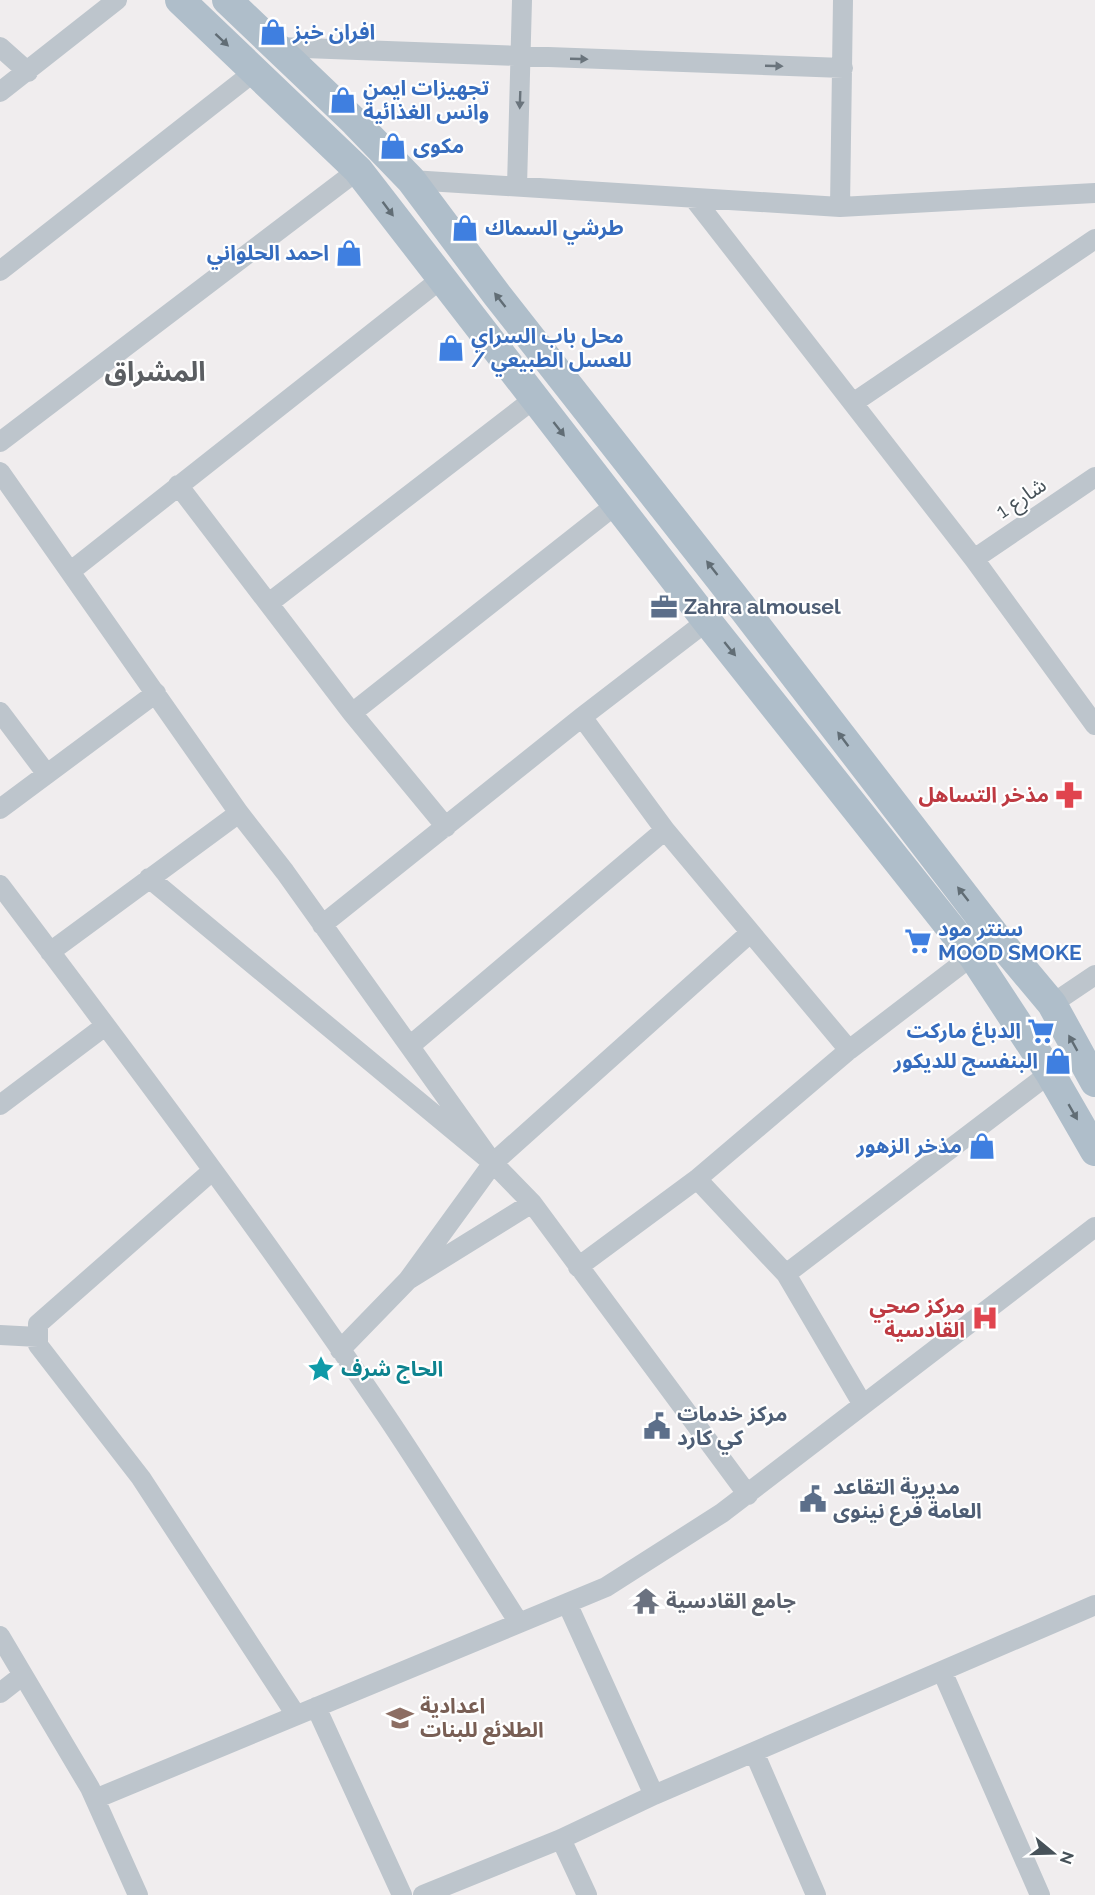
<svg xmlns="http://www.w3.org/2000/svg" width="1095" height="1895" font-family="Raleway,'Noto Sans Arabic',sans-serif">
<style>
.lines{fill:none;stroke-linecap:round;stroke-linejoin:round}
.street{stroke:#bdc5cc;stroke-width:20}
.primary{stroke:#afbeca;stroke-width:30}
.oneway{fill:#616d75}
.oneway2{fill:#6a747c}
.labels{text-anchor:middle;stroke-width:4.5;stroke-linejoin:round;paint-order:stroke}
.shop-label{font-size:21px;font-weight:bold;fill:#366cbe;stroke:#fff;text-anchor:start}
.street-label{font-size:21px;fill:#475259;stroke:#fff}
.service-label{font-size:21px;font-weight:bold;fill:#4e5e75;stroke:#fff;text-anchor:start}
.health-label{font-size:21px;font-weight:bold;fill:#be3a42;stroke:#fff;text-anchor:end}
.culture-label{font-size:21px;font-weight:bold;fill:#0d838f;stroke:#fff;text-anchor:start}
.worship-label{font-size:21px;font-weight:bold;fill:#5b616d;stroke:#fff;text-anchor:start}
.education-label{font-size:21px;font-weight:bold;fill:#785e54;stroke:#fff;text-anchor:start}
.district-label{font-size:27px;font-weight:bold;fill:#5b5e62;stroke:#fff}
</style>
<rect width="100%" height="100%" fill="#f0edee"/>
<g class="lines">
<!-- street -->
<path class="street" d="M0 47 28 72
M278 47 843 68
M0 92 117 0
M411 180 840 207 1095 193
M517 186 522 0
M695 200 974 559 1095 725
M840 207 843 0
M0 271 255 71
M853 403 1095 239
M0 442 358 170
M0 472 239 813 285 872 493 1163 532 1203 748 1495
M178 485 352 713 446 827
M974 559 1095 477
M71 571 441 279
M269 603 535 398
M0 712 46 773
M352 713 618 503
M582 717 665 830 849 1050
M0 809 156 693
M149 878 493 1163 408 1280
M0 885C132 1060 264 1235 387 1417 432 1484 475 1554 519 1623
M322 925 582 717 707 621
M50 952 239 813
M1052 1004 1095 975
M411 1045 665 830
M0 1105 105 1026
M493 1163 750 933
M212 1171 38 1324V1345L141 1478 296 1715
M697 1179 786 1274 863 1405
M578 1267 697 1179 849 1050 981 949
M786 1274 1050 1073
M0 1335 38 1337
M340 1350 408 1280 532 1203
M567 1603 654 1795
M0 1636 90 1788 138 1895
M942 1671 1040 1895
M0 1693 23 1675
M316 1707 402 1895
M754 1752 816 1895
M95 1799 606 1587 722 1513 1095 1227
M561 1839 587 1895
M423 1895 561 1839 654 1795 1095 1605"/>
<!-- primary -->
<path class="primary" d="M180 0 358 170 707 621 973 956 1050 1073 1095 1151
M227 0 355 122 411 180 497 295 742 607 996 937 1052 1004 1095 1082"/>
</g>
<!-- one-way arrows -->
<defs><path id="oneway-solid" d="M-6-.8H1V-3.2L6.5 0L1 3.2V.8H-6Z" transform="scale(1.5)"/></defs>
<g class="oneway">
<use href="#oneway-solid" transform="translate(222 40) rotate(43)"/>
<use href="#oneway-solid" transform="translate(388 209) rotate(53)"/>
<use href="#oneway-solid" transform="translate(500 300) rotate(-128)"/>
<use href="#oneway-solid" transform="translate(559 429) rotate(52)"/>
<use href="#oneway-solid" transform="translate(712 568) rotate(-128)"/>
<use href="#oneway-solid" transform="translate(730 649) rotate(51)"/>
<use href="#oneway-solid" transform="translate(843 739) rotate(-127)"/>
<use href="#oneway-solid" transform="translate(963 894) rotate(-128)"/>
<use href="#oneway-solid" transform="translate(1073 1043) rotate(-119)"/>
<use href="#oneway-solid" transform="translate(1073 1112) rotate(60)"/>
</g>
<g class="oneway2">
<use href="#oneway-solid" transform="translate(579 59) rotate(2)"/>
<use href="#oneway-solid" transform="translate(774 66) rotate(2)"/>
<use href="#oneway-solid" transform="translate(520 100) rotate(92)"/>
</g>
<!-- icons -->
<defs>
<symbol id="shop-bare" viewBox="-9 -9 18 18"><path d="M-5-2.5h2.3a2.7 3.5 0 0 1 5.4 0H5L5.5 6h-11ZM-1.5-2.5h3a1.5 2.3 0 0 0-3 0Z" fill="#3f7fe0" stroke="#fff" stroke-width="2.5" paint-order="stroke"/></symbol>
<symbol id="office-bare" viewBox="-9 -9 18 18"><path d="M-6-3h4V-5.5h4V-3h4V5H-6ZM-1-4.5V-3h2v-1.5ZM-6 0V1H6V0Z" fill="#5c6f8a" stroke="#fff" stroke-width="2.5" paint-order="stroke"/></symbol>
<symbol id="pharmacy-bare" viewBox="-9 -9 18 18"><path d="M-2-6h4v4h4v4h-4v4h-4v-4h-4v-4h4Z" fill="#e0444e" stroke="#fff" stroke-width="2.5" paint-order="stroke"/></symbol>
<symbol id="supermarket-bare" viewBox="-9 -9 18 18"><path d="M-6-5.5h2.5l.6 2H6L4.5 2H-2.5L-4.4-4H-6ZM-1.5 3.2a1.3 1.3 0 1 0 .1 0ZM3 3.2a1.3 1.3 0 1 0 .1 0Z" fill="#3f7fe0" stroke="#fff" stroke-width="2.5" paint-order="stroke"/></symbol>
<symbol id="hospital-bare" viewBox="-9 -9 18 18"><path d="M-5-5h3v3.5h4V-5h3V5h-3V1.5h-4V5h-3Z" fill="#e0444e" stroke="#fff" stroke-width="2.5" paint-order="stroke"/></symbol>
<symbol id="sight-bare" viewBox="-9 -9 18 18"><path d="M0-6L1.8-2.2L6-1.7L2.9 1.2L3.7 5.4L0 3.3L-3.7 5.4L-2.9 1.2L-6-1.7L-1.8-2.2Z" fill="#0f9aa8" stroke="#fff" stroke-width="2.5" paint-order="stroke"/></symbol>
<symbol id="civic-bare" viewBox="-9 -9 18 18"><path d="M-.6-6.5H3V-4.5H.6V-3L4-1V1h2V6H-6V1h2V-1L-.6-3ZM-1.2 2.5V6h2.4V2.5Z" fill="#5c6f8a" stroke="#fff" stroke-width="2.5" paint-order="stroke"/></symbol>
<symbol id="temple-bare" viewBox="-9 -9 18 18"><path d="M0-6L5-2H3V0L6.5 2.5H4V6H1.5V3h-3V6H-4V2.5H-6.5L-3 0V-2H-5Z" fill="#6b7280" stroke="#fff" stroke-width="2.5" paint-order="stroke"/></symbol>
<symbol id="school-bare" viewBox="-9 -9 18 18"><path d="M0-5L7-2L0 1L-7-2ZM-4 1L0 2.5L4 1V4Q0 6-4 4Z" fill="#8d6e63" stroke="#fff" stroke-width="2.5" paint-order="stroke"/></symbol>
</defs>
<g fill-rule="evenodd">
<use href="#shop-bare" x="254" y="13" width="38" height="38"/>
<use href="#shop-bare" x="324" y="81" width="38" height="38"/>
<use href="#shop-bare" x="374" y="127" width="38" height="38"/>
<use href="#shop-bare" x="446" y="209" width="38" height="38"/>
<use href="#shop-bare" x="330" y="234" width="38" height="38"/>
<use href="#shop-bare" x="432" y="329" width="38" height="38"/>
<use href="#office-bare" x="645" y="588" width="38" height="38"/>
<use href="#pharmacy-bare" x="1050" y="776" width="38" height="38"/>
<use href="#supermarket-bare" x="899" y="922" width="38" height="38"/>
<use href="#supermarket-bare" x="1022" y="1012" width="38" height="38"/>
<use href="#shop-bare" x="1039" y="1042" width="38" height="38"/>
<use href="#shop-bare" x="963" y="1127" width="38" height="38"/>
<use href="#hospital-bare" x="966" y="1299" width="38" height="38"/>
<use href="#sight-bare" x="302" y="1350" width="38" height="38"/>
<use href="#civic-bare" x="638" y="1407" width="38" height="38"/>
<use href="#civic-bare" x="794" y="1480" width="38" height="38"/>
<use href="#temple-bare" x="627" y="1582" width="38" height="38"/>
<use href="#school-bare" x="381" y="1699" width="38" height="38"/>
</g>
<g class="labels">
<!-- shop labels -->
<g class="shop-label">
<text x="293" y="39">افران خبز</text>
<text x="363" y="95">تجهيزات ايمن<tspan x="363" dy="24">وانس الغذائية</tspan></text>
<text x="413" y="153">مكوى</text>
<text x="485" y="235">طرشي السماك</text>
<text x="329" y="260" text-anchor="end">احمد الحلواني</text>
<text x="471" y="343">محل باب السراي<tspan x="471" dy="24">/ للعسل الطبيعي</tspan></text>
<text x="938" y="936">سنتر مود<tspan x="938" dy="24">MOOD SMOKE</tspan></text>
<text x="1021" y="1038" text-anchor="end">الدباغ ماركت</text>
<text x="1038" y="1068" text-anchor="end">البنفسج للديكور</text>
<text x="962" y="1153" text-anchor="end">مذخر الزهور</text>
</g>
<!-- street labels -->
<g class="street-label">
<text transform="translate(1021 498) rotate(-34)" y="7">شارع 1</text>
</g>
<!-- service labels -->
<g class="service-label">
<text x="684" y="614">Zahra almousel</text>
<text x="677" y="1421">مركز خدمات<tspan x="677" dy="24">كي كارد</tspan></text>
<text x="833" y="1494">مديرية التقاعد<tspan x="833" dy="24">العامة فرع نينوى</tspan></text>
</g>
<!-- health labels -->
<g class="health-label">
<text x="1049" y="802">مذخر التساهل</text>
<text x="965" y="1313">مركز صحي<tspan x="965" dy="24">القادسية</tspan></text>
</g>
<!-- culture labels -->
<g class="culture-label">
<text x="341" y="1376">الحاج شرف</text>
</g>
<!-- worship labels -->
<g class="worship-label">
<text x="666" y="1608">جامع القادسية</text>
</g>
<!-- education labels -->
<g class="education-label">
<text x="420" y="1713">اعدادية<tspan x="420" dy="24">الطلائع للبنات</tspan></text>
</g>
<!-- district labels -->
<g class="district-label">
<text x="155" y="381">المشراق</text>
</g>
</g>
<!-- north arrow -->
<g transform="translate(1053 1853) rotate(109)" stroke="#ffffff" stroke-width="4.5" paint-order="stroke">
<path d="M0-4.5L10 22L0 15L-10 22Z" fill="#475259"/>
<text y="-9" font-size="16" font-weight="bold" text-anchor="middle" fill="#475259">N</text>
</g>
</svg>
